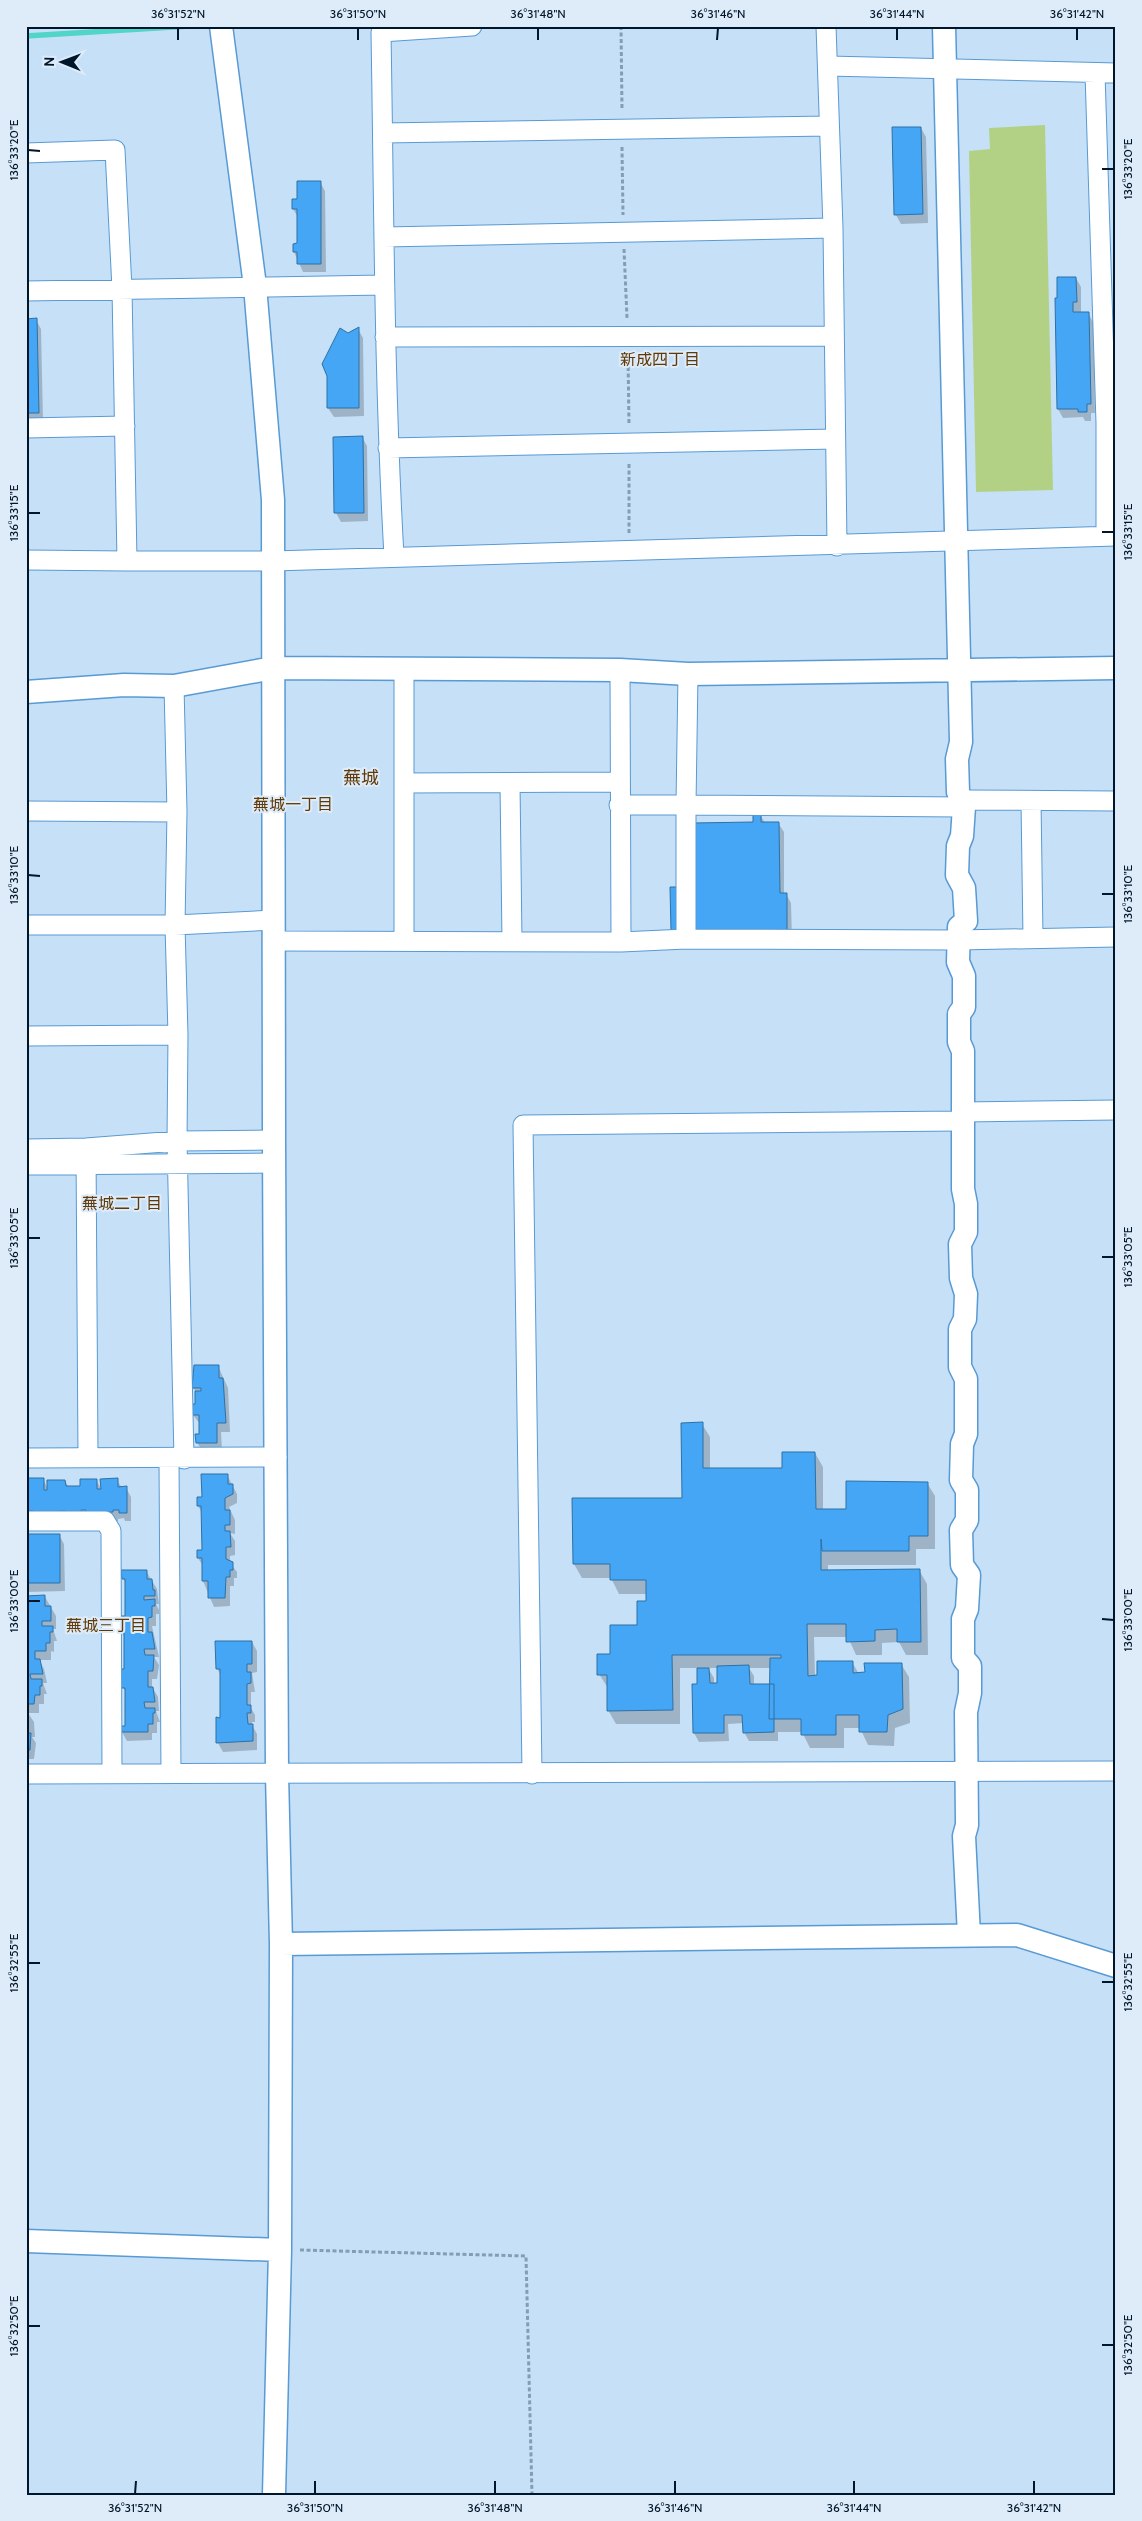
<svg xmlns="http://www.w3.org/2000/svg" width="1142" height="2521" font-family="Cabin,'Noto Sans JP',sans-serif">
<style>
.green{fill:#b3d185}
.shadow{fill:#0003;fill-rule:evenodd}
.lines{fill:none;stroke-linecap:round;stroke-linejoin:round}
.stream{stroke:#50d5c8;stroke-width:5.5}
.building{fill:#44a6f4;stroke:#2d71a6}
.minor-casing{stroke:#589ad3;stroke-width:21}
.tertiary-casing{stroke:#589ad3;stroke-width:25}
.path{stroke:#849db4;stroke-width:3;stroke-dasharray:4 2.5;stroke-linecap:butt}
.minor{stroke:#fff;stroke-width:19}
.tertiary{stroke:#fff;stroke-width:22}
.ticks{fill:none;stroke:#00162b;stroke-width:2}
.labels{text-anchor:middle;stroke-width:4;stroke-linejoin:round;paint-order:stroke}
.neighbourhood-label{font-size:16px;fill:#5f3907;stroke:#deebf8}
.quarter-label{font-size:18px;fill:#5f3907;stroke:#deebf8}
.neatline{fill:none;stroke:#00162b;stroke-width:2}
.ticks-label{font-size:12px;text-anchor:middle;fill:#00162b}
</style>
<rect width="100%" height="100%" fill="#c6e0f8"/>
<!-- green -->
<path class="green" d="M1045 125 1053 490 976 492 969 151 990 149 989 128Z"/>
<!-- shadow -->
<path class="shadow" d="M921 128 926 137 928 223 901 224 896 215Z
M320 182 325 191 326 272H303L294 252V245H299V219L293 209V200H298Z
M1076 278 1081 287V313H1088L1093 322 1095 413H1091V421H1085L1083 417 1063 418 1058 409Z
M26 320H36L41 329 43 421 26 422Z
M358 329 363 338 364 416 334 417 328 408 348 335Z
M362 437 367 446 368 521 341 522 336 513 334 438Z
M761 816 765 823H778L784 832V894H786L791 903 792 939 678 888Z
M218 1366 228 1388 230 1432H221L222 1451H202L197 1442 200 1435V1424L193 1415 196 1405V1392L193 1388Z
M702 1424 710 1437V1470L783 1469 815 1453 823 1467V1510H847L927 1483 935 1496V1549H916V1565H828V1571L919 1570 927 1584 928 1655H906L899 1642 882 1643V1655H856L848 1637H814L815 1677 852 1662 859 1674 901 1664 909 1677 910 1723 895 1728 894 1746 868 1745 860 1728H844V1748H810L802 1732H778V1741H749L744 1732V1723L728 1724 729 1741 699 1742 694 1733 693 1685H698V1668H680V1724H616L608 1710V1688L599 1674 612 1656 638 1626 647 1602V1594H619L611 1578H582L574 1564 573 1500 683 1499ZM708 1668H718L719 1684H714V1678ZM749 1668H771V1685L754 1686V1676Z
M227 1475 237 1494V1503L229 1507 235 1520V1534L230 1533 235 1541V1555L230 1556V1563L237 1572V1578H234V1586H230V1606L214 1607 203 1581V1566L198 1558 203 1551V1514L198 1506V1499L203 1498Z
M43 1479 48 1489 65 1481 69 1488H82L96 1480 102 1490 117 1480 122 1488H126L131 1497V1521H125L124 1518 118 1519V1521H26V1488Z
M59 1535 64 1544 65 1591 26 1592V1536Z
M146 1571 157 1589 159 1604H156L159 1610V1614H156V1626H152L159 1657H154L159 1665 157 1679H152V1687L158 1697 159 1711H156L160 1722H157V1733H152V1740L127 1741 122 1732 127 1727 126 1693 123 1687 126 1670 125 1638 122 1633 126 1618V1584L123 1578Z
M26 1597H45L56 1616V1629H53L57 1641H54V1652L51 1651V1660H39L44 1669 47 1683H43L47 1694H44V1704H39V1713H28L34 1722 35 1737H32L36 1743 34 1759H29V1767H26Z
M252 1642 257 1651V1672L252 1673 255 1692H251V1708L255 1715V1722H252V1725L257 1734V1750L223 1752 218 1743V1719H221V1676L217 1668Z"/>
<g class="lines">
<!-- stream -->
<path class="stream" d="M26 36 190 26"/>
</g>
<!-- building -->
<path class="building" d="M892 127H921L923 214 894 215Z
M297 181H321V264H297V252H293V244L297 243V209H292V199H297Z
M1057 277H1076L1077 302H1073V312H1089L1091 404H1087V412H1078V409H1057L1055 298H1057Z
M37 318 39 413H26V319Z
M359 327V408H327V376L322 364 340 328 348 333Z
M363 436 364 513H334L333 437Z
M753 815H761V822H779L780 893H787V931H671L670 887H677L693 823 753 822Z
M194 1365H219V1378H223L226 1423H217V1443H196L195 1434H199V1415H192V1404H195V1391H201V1388H192Z
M703 1422V1468H782V1452H815L816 1509H846V1481L928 1482V1536H909V1551H822L821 1539V1570L920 1569 921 1642H897V1629L875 1630V1641L846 1642V1624H807L808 1676 817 1675V1661H853V1673L865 1672 864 1663H902L903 1709 888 1715 887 1732H859V1715H836V1735H801V1719H769L770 1658H781V1655H672L673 1710 607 1711V1675H597V1654H610V1625H637V1601H646V1580H610V1564H573L572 1498H682L681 1423Z
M201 1474H228V1484H233V1494L225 1498V1510H230V1525H225V1531H230L231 1547H226V1559L233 1562V1570H230V1577H226L225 1598H208V1581H202V1558H197V1550H202L201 1506H197V1497H202Z
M27 1478H44V1490H47V1480H65L66 1486H80V1479H97V1489H101L100 1479 118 1478V1487L127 1486V1513H119V1510H113V1512L86 1513V1510H81V1513H65V1511L33 1513V1511H26V1514Z
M26 1534H60V1583H26Z
M121 1570H147V1579H152L153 1590H155V1596H144V1600L155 1599V1606H152V1617L148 1618V1632H152L155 1649H144L145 1655H154L153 1671H148V1687H153L155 1702H144L145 1708H155V1713H153V1724H148V1732H121V1726H125V1688H121V1669H124V1633H121V1616H125V1579H122Z
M45 1595V1606H51V1621H42V1626H53V1632H50V1643H46V1651H35V1659H40L43 1674H30L31 1679H42V1686H40V1695H35L34 1704H26V1596Z
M215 1641H252V1664H247V1672H251V1683L247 1684V1705H251V1713H247L248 1724H253V1741L216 1743V1717L220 1718V1669H216Z
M749 1665 750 1684H774V1732L743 1733 742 1715H724V1733H693L692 1684H697V1668H709L710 1683H717V1666Z
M26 1733H31L30 1750 26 1751Z"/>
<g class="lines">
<defs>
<path id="minor" d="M826 26 833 228 837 546
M828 66 1116 73
M1095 73 1106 423V536
M383 133 829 126
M26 153 115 150 122 289 127 561 26 560
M384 237 833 228
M26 291 383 285
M385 337 834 336
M26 428 125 426
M388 448 835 439
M394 556C384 381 384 207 381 32L472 26
M127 561H273L1116 536
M174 686 177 812 175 925 178 1035 177 1141 184 1459
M404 783 619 782
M510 783 512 942
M961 800 1116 801
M1031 801 1033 938
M619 805H686L688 674
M964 807 686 805V939L958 940 1116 937
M26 811 177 812
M26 925H175L274 920
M273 941 621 942 620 670
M404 941V669
M621 942 686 939
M26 1036 178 1035
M962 1112 1116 1110
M86 1148 88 1457
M26 1149 86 1148 177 1141 274 1140
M26 1165 274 1163
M26 1458 277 1457
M169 1459 171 1774
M26 1521H105L111 1531 112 1774
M26 1774 1116 1771
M532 1774 523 1125 962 1121"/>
<path id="tertiary" d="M221 26 255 286 273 500 274 1140 277 1774 281 1944 280 2250 274 2495
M944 26 961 742 957 759 958 792 964 807 962 836 958 846 957 875 964 888 966 921 959 927 958 962 964 976V1007L959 1014V1042L963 1051V1189L966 1204V1232L960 1244 961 1278 966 1294 965 1319 960 1329V1367L966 1379V1434L962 1444 961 1480 967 1490V1520L961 1530 962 1565 969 1575 967 1609 963 1619V1658L970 1666V1693L966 1712 967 1825 964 1836 969 1935
M26 692 124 685 174 686 273 668 620 670 688 674 1116 668
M281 1944 1017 1935 1116 1966
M26 2241 280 2250"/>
</defs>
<!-- minor casing -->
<use href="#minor" class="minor-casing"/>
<!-- tertiary casing -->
<use href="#tertiary" class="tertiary-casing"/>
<!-- path -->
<path class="path" d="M621 26 622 110
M622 147 623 215
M624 249 627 318
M628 354 629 425
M629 533V462
M300 2250 526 2256 532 2495"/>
<!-- minor -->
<use href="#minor" class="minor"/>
<!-- tertiary -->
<use href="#tertiary" class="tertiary"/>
</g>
<!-- ticks -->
<path class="ticks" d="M178 40V28M358 40V28M538 40V28M717 40 718 28M897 40V28M1077 40V28M28 150 40 151M1102 169H1114M28 513H40M1102 532H1114M28 875 40 876M1102 894H1114M28 1238H40M1102 1257H1114M28 1601H40M1102 1619 1114 1620M28 1963H40M1102 1982H1114M28 2326H40M1102 2345H1114M135 2494 136 2481M315 2494V2481M495 2494V2481M675 2494V2481M854 2494V2481M1034 2494V2481"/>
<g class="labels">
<!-- neighbourhood labels -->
<g class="neighbourhood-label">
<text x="660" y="365">新成四丁目</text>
<text x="293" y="810">蕪城一丁目</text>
<text x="122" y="1209">蕪城二丁目</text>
<text x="106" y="1631">蕪城三丁目</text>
</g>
<!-- quarter labels -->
<g class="quarter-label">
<text x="361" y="784">蕪城</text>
</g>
</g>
<!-- border -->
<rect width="1142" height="2521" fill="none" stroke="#deebf8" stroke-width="55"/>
<!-- north arrow -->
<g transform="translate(62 62) rotate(271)" stroke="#deebf8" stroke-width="4" paint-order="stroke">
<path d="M0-4L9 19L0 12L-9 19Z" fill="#00162b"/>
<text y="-8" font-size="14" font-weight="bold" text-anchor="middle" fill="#00162b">N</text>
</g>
<rect x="28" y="28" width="1086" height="2466" class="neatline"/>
<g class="ticks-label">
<text x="178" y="18">36°31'52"N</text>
<text x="358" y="18">36°31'50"N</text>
<text x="538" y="18">36°31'48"N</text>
<text x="718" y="18">36°31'46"N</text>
<text x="897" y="18">36°31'44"N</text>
<text x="1077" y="18">36°31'42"N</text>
<text transform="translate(14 150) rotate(-90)" y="4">136°33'20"E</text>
<text transform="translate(1128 169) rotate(-90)" y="4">136°33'20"E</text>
<text transform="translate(14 513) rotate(-90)" y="4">136°33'15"E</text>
<text transform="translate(1128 532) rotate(-90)" y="4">136°33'15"E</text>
<text transform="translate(14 875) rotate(-90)" y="4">136°33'10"E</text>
<text transform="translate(1128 894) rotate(-90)" y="4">136°33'10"E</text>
<text transform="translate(14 1238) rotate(-90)" y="4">136°33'05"E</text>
<text transform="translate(1128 1257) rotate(-90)" y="4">136°33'05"E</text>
<text transform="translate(14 1601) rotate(-90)" y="4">136°33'00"E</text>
<text transform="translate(1128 1620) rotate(-90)" y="4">136°33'00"E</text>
<text transform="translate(14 1963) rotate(-90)" y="4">136°32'55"E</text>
<text transform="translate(1128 1982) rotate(-90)" y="4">136°32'55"E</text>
<text transform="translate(14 2326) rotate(-90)" y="4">136°32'50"E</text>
<text transform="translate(1128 2345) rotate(-90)" y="4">136°32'50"E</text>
<text x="135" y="2512">36°31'52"N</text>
<text x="315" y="2512">36°31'50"N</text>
<text x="495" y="2512">36°31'48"N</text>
<text x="675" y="2512">36°31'46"N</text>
<text x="854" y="2512">36°31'44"N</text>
<text x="1034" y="2512">36°31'42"N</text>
</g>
</svg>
